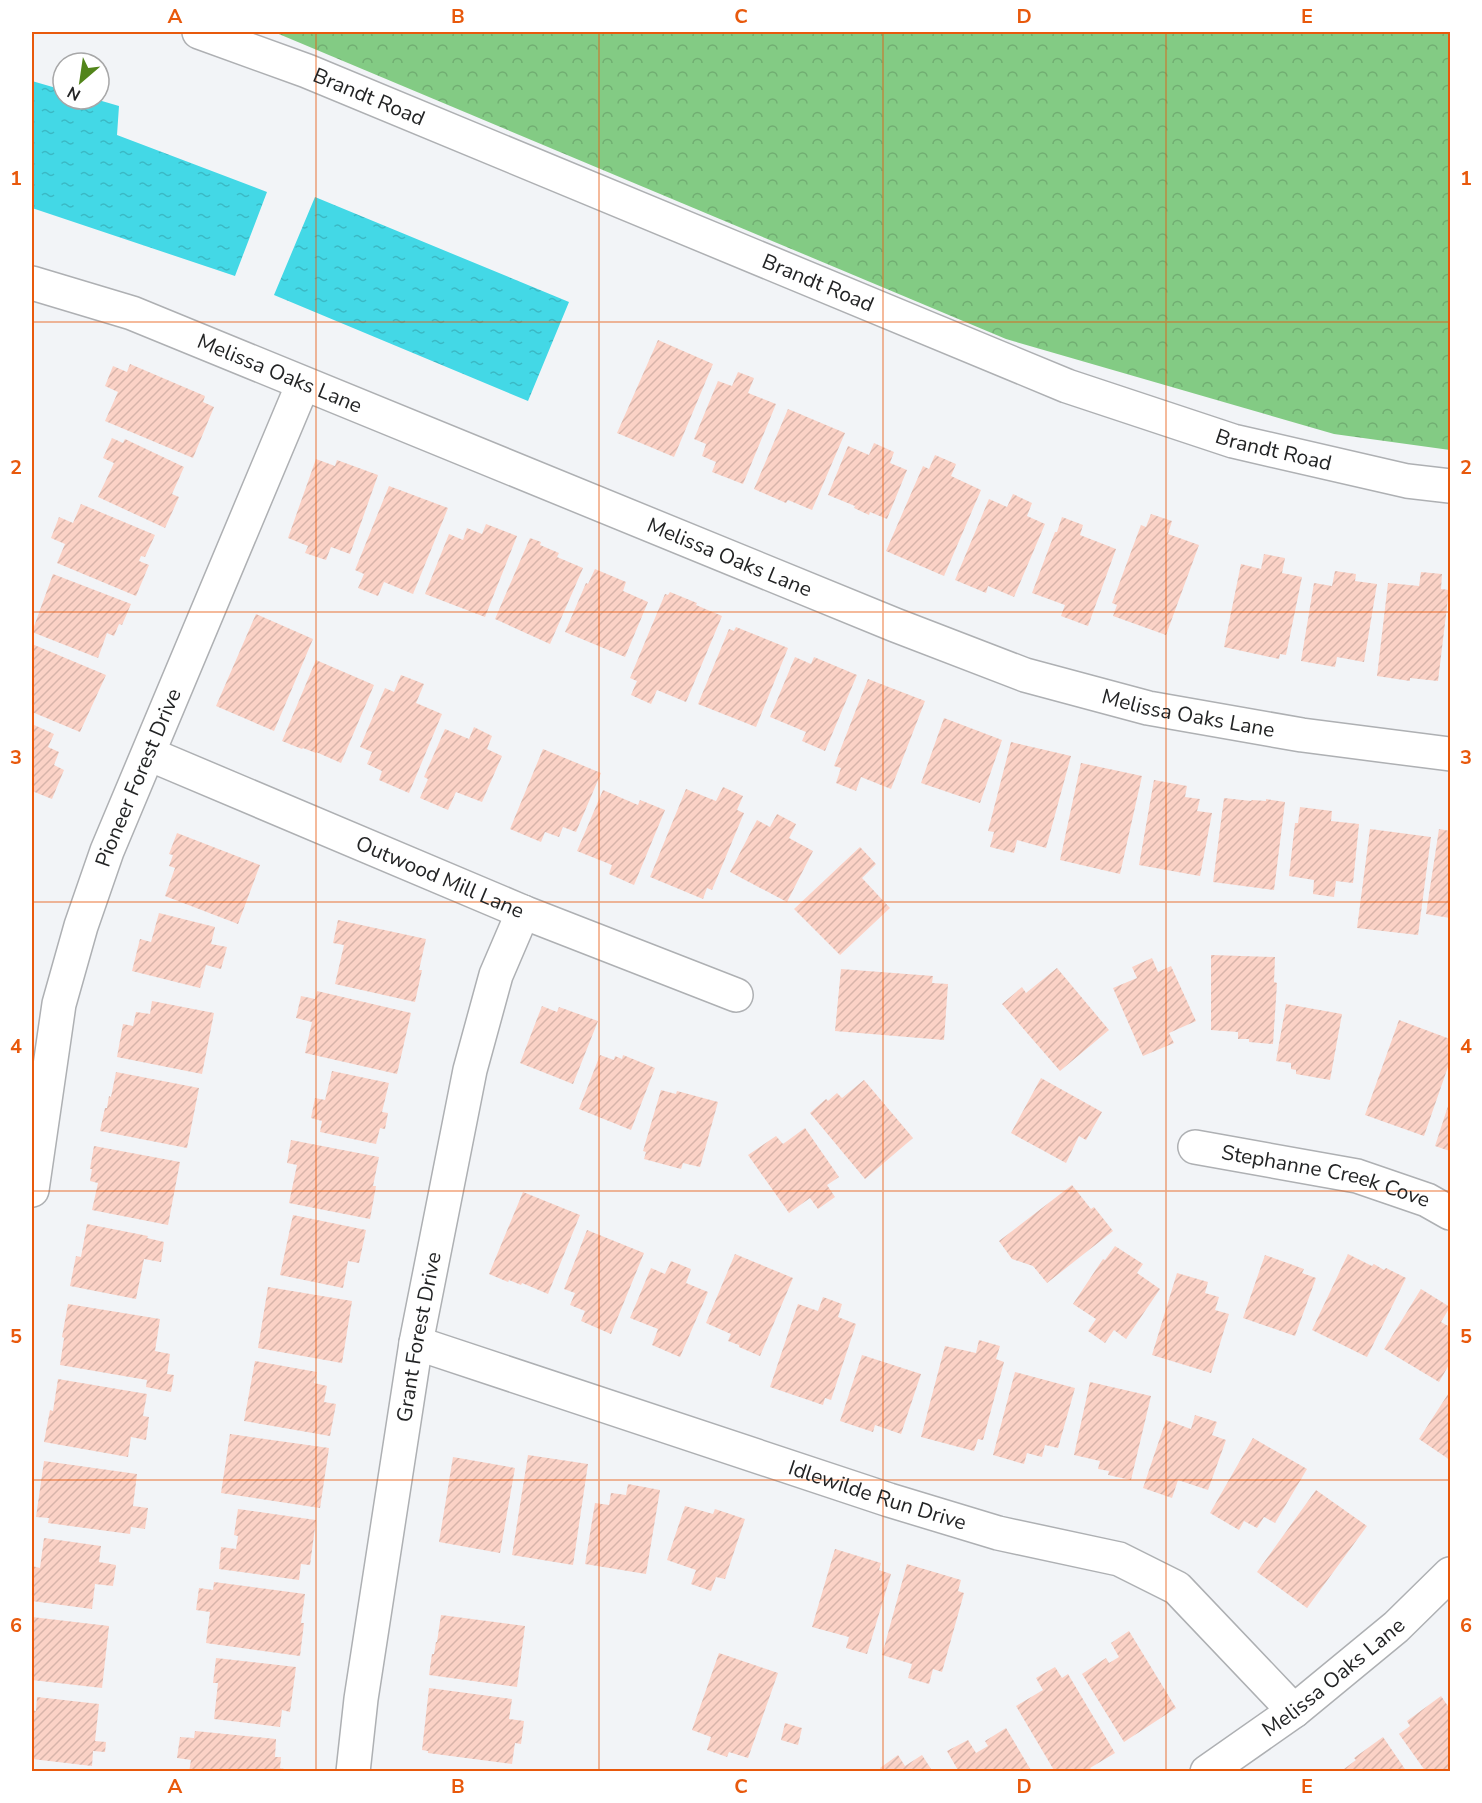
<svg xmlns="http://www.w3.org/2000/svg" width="1482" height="1803" font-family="'Nunito Sans',sans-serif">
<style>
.forest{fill:url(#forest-crowns)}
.water{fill:url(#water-ripples)}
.building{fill:url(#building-hatch)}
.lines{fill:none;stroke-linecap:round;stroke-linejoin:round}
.minor-casing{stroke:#aeb0b3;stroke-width:36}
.tertiary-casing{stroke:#aeb0b3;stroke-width:36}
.minor{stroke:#fff;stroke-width:33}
.tertiary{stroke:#fff;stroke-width:33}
.grid{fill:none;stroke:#e8590c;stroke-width:1.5;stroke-opacity:0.55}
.labels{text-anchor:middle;stroke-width:6;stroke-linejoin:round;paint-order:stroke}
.street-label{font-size:21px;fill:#232425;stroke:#fff}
.neatline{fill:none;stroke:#e8590c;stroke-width:2}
.grid-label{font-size:20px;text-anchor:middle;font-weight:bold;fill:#e8590c}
</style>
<defs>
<pattern id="forest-crowns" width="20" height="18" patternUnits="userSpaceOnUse" patternTransform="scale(1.5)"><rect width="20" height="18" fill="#83cb84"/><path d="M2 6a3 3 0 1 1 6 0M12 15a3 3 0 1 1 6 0" fill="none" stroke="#71ae72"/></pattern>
<pattern id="water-ripples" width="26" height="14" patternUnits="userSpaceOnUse" patternTransform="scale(1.5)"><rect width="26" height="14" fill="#43d8e6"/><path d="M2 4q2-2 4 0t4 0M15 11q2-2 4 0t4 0" fill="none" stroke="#3ab9c5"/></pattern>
<pattern id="building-hatch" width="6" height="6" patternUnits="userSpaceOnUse" patternTransform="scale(1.5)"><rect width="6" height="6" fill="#fbd2c6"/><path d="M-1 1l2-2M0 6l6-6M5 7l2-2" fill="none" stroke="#d7b4aa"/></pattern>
</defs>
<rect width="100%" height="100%" fill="#f2f4f7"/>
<!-- forest -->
<path class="forest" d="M274 32H1450V450L1334 434 1006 339Z"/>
<!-- water -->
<path class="water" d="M32 81 63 90V99H95L119 106 117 135 267 192 235 276 32 208Z
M315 197 569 302 528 401 274 295Z"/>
<!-- building -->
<path class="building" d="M658 340 713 364 674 457 617 433Z
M130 364 205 396 203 402 214 407 193 458 105 421 118 392 105 386 113 366 127 372Z
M738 372 754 378 748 393 776 404 743 484 712 472 716 462 702 456 706 444 694 439 718 381 732 386Z
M788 409 845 433 812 510 788 500 786 503 754 489Z
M112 438 123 443 125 439 184 467 172 494 179 497 165 528 98 497 114 463 103 458Z
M874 443 894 452 890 463 907 470 887 519 870 512 869 515 854 508 855 506 828 495 848 446 869 455Z
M935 455 956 464 951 476 981 490 944 576 886 551 923 466 929 469Z
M316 459 335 466 337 460 378 475 350 554 331 547 326 560 305 553 308 546 288 538Z
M389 486 448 508 413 594 384 582 378 596 358 588 364 574 355 570Z
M1013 494 1032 503 1027 516 1045 524 1014 597 988 586 986 593 955 580 989 499 1007 507Z
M81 504 155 535 145 557 141 556 139 561 149 565 136 596 57 563 65 544 51 538 59 517 73 523Z
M1151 514 1172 521 1168 534 1199 545 1166 635 1113 616 1117 605 1112 603 1141 525 1146 527Z
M1062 517 1083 525 1080 535 1116 549 1088 626 1061 616 1065 605 1032 593 1055 532H1057Z
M486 524 517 536 485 617 425 594 449 534 463 540 467 528 482 534Z
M530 538 541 542 540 545 559 553 557 557 583 568 550 644 495 619Z
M1264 554 1285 558 1282 573 1302 577 1286 655 1280 654 1279 659 1224 647 1241 564 1261 569Z
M595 569 626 582 623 591 648 602 625 657 565 632 586 583 588 584Z
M1335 571 1356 574 1355 581 1377 584 1364 662 1337 657 1335 667 1301 661 1314 583 1332 586Z
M1421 572 1442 574 1441 589 1449 590 1438 681 1410 678V681L1377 676 1388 583 1419 586Z
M53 574 131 604 122 625 119 624 114 636 107 633 98 658 32 632Z
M670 592 697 603 696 605 722 616 686 702 657 690 651 704 631 695 637 681 630 678 665 594 668 595Z
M256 614 313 639 274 731 216 706Z
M736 627 788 648 756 727 698 704 729 629 734 631Z
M32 644 106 675 80 732 32 712Z
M795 657 811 664 814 657 857 675 825 751 802 741 806 732 770 717Z
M316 660 374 685 341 763 316 752V753L303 748 302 749 282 741Z
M401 675 424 684 416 703 442 714 409 793 379 780 382 771 367 764 372 752 360 747 385 688 394 692Z
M868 679 925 701 891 789 861 777 856 791 836 783 841 768 834 766Z
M944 718 1002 740 980 803 921 783Z
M32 724 54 734 48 747 59 752 54 765 64 770 52 799 32 791Z
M474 727 492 736 487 749 502 756 482 802 456 792 448 810 420 798 428 779 424 777 445 729 469 739Z
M1011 742 1071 756 1046 848 1017 840 1014 853 990 847 994 832 988 831Z
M543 749 601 773 576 832 563 827 559 837 545 832 541 842 510 829Z
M1081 763 1142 776 1120 874 1060 860Z
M1154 780 1187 786 1185 797 1200 799 1197 811 1212 813 1200 876 1139 865Z
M723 787 743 796 737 810 744 813 712 890 707 888 703 899 650 877 686 789 716 801Z
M603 790 638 805 640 800 665 810 634 885 609 874 612 865 577 851Z
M1224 798 1251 801 1252 800 1266 801V799L1285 802 1274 890 1213 882Z
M1300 807 1332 811 1331 821 1359 824 1353 883 1336 881 1334 897 1313 894 1314 880 1289 876 1295 823H1298Z
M777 814 796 824 789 838 813 851 787 902 730 872 757 820 770 827Z
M1370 829 1431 837 1418 935 1357 928Z
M1439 829 1450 831V918L1426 914Z
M177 833 260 865 238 924 165 896 175 868 169 866 173 855 169 854Z
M860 847 876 864 862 878 890 908 840 955 794 909Z
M159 913 215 927 211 944 227 947 221 969 206 965 200 988 132 971 140 939 151 942Z
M338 920 426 939 419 970H422L415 1002 335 984 344 945 333 943Z
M1211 955 1275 957 1274 982 1277 983 1273 1044 1249 1042V1039H1238V1032L1211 1030Z
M1152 958 1158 972 1171 966 1196 1021 1169 1033 1174 1043 1143 1056 1113 988 1137 978 1132 967Z
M1057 968 1109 1030 1060 1071 1002 1004 1022 987 1026 993Z
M841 969 933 976 932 983 948 984 944 1040 835 1031Z
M317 991 411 1013 397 1074 305 1053 312 1022 296 1018 301 996 315 999Z
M152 1001 214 1013 202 1074 117 1057 123 1024 133 1026 136 1012 150 1014Z
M1286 1004 1342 1014 1330 1080 1296 1074V1070L1291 1069V1063L1276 1061Z
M542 1006 557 1012 559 1007 598 1021 573 1084 520 1063Z
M1399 1020 1450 1039V1061L1424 1136 1365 1115Z
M600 1055 614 1060 615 1056 622 1059 623 1055 655 1068 631 1130 579 1109Z
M332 1071 389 1083 382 1112 388 1113 385 1129 380 1128 376 1144 320 1132 322 1121 311 1118 315 1098 325 1100Z
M116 1072 199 1088 187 1148 100 1131 105 1108H107L109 1096 111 1097Z
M1041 1078 1102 1112 1086 1140 1079 1136 1066 1163 1011 1133Z
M864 1080 913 1138 865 1179 810 1113 826 1099 828 1101 837 1093 842 1098Z
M661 1090 676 1094 677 1091 718 1102 700 1167 683 1163 681 1169 644 1159 646 1152 643 1151Z
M1450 1100V1151L1435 1146Z
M805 1128 839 1177 827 1185 835 1197 818 1209 810 1198 789 1213 748 1155 776 1136 783 1144Z
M291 1140 379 1157 373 1186H376L370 1219 289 1203 297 1165 287 1163Z
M94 1146 180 1162 168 1225 92 1210 98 1183 90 1181 92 1169H90Z
M1072 1185 1091 1209 1094 1207 1113 1231 1047 1283 1033 1266 1012 1259 999 1241Z
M523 1192 580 1215 548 1294 522 1283 521 1285 509 1280 508 1282 489 1274Z
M293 1215 366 1230 359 1263 348 1261 343 1288 280 1275Z
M87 1224 148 1236 147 1238 164 1242 161 1262 144 1259 136 1299 70 1286 76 1256 81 1257Z
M587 1230 644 1253 611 1334 581 1321 585 1311 570 1305 575 1293 564 1289Z
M1115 1246 1143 1264 1137 1273 1160 1289 1126 1339 1114 1330 1105 1343 1088 1331 1096 1319 1073 1304 1103 1259 1105 1260Z
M735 1254 793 1278 760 1356 739 1347V1345L728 1341 731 1334 706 1323Z
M1348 1254 1372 1266 1374 1264 1384 1270 1386 1268 1406 1278 1367 1357 1312 1330Z
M1265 1255 1304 1269 1302 1273 1316 1278 1295 1336 1243 1318Z
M671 1261 691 1269 686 1283 708 1292 680 1357 652 1345 658 1329 630 1318 651 1268 665 1274Z
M1177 1273 1208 1282 1205 1293 1219 1297 1215 1310 1229 1314 1211 1373 1152 1355Z
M268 1287 352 1301 342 1363 258 1348Z
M1421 1289 1450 1307 1441 1322 1450 1327V1363L1439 1382 1384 1349Z
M823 1297 842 1304 838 1317 856 1324 831 1400 825 1398 823 1405 770 1387 798 1304 818 1311Z
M68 1304 160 1319 155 1351 170 1354 167 1374 174 1375 171 1392 146 1387 147 1380 60 1365 64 1338 62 1337Z
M979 1340 1000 1346 996 1359 1004 1362 983 1440 978 1439 974 1451 921 1437 945 1346 976 1353Z
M862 1355 921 1374 901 1434 875 1425 873 1432 840 1421Z
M255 1361 317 1372 314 1383 327 1386 324 1402 336 1404 330 1436 244 1421Z
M1015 1372 1075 1388 1058 1448 1045 1445 1042 1457 1027 1453 1024 1464 993 1455Z
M58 1379 147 1394 143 1416 149 1417 146 1440 131 1437 128 1457 44 1442 50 1410 53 1411Z
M1090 1382 1151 1396 1131 1480 1108 1475 1109 1471 1098 1469 1100 1461 1074 1455Z
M1450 1391V1460L1419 1439Z
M1195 1415 1217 1422 1212 1435 1226 1440 1208 1490 1178 1480 1172 1498 1143 1488 1166 1420 1191 1429Z
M230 1434 329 1448 320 1508 221 1493Z
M1253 1438 1307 1469 1275 1523 1264 1517 1257 1528 1244 1521 1239 1530 1210 1513Z
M528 1455 588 1464 573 1565 512 1555Z
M453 1457 515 1468 500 1553 439 1542Z
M44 1461 137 1474 133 1506 148 1508 145 1529 131 1527 130 1534 48 1523 49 1518 36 1517Z
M628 1484 660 1490 646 1574 585 1564 595 1503 609 1505 611 1493 626 1495Z
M1316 1490 1367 1526 1307 1608 1257 1572Z
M685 1506 713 1514 715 1509 745 1519 725 1579 716 1577 711 1591 691 1584 696 1570 667 1560Z
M238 1509 316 1520 310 1565 301 1564 299 1580 219 1569 221 1547 236 1549 238 1536 234 1535Z
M44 1538 101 1546 99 1562 116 1565 113 1586 95 1584 92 1609 32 1601V1566L40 1568Z
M835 1549 881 1563 879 1570 891 1574 867 1654 846 1648 849 1637 812 1627Z
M907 1564 961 1580 958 1591 964 1593 942 1672 933 1669 929 1684 908 1678 912 1664 882 1655Z
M214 1582 305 1594 301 1623H304L300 1656 206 1643 210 1612 196 1610 199 1588 213 1590Z
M441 1615 525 1626 517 1687 429 1675 432 1654H434L436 1642H437Z
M32 1617 109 1626 102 1688 32 1680Z
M1129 1631 1176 1708 1124 1742 1082 1674 1106 1658 1109 1663 1119 1657 1111 1643Z
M719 1653 778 1673 748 1758 729 1752 727 1757 707 1750 711 1737 692 1730Z
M216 1658 296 1667 290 1712 282 1710 280 1727 214 1719 218 1683H213Z
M1055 1667 1062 1678 1068 1674 1115 1753 1090 1768 1091 1769 1087 1772H1055L1016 1706 1043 1690 1036 1678Z
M429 1688 512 1699 509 1719 524 1721 521 1744 515 1743 512 1764 428 1753V1751L422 1750Z
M1441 1696 1450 1709V1772H1426L1399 1734 1410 1726 1407 1721Z
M37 1697 99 1704 95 1741 106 1742 105 1752 93 1751 92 1766 32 1759V1710L36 1711Z
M785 1723 802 1728 798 1745 781 1740Z
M1006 1728 1032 1772H959L947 1751 968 1740 976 1753 988 1746 985 1741Z
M195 1731 276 1739 275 1757H281L280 1768 284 1769 283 1772H189L191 1760 177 1758 180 1737 194 1738Z
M1383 1737 1407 1772H1340L1356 1760 1354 1758Z
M898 1755 905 1766 922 1755 933 1772H882L880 1768Z"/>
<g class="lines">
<defs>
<g id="minor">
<path id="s1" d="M32 283 132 313 895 625 1025 675 1148 708 1302 735 1450 754"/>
<path id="s2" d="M149 754 523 912 736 995"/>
<path id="s3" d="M1195 1147 1357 1176 1427 1200 1450 1213"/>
<path id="s4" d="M32 1190 59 1004 81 926 107 851 303 384"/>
<path id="s5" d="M416 1343 889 1500 998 1533 1119 1559 1177 1588 1294 1711"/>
<path id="s6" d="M353 1772 361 1699 416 1343 470 1070 496 975 523 912"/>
<path id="s7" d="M1207 1772 1294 1711 1396 1627 1450 1574"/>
</g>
<g id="tertiary">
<path id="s8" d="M199 32 307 71 1067 386 1233 441 1407 481 1450 486"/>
</g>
</defs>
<!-- minor casing -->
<use href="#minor" class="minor-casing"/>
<!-- tertiary casing -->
<use href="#tertiary" class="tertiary-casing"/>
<!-- minor -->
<use href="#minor" class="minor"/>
<!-- tertiary -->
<use href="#tertiary" class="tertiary"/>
</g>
<!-- grid -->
<path class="grid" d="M316 32V1772M599 32V1772M883 32V1772M1166 32V1772M32 322H1450M32 612H1450M32 902H1450M32 1191H1450M32 1480H1450"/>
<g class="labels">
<!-- street labels -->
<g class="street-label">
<text dy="7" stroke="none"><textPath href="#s8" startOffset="182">Brandt Road</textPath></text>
<text dy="7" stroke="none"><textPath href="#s8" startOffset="668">Brandt Road</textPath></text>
<text dy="7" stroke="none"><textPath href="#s1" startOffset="264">Melissa Oaks Lane</textPath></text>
<text dy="7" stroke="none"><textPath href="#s8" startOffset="1154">Brandt Road</textPath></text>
<text dy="7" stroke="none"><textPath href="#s1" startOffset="750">Melissa Oaks Lane</textPath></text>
<text dy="7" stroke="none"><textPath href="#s1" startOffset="1236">Melissa Oaks Lane</textPath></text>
<text dy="7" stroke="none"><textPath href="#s4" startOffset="428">Pioneer Forest Drive</textPath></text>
<text dy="7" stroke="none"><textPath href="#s2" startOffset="316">Outwood Mill Lane</textPath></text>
<text dy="7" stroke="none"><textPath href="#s3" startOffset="134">Stephanne Creek Cove</textPath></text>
<text dy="7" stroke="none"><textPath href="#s6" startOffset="440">Grant Forest Drive</textPath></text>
<text dy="7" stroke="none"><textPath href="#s5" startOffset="486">Idlewilde Run Drive</textPath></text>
<text dy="7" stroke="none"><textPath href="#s7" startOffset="158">Melissa Oaks Lane</textPath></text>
</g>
</g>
<!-- border -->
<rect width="1482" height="1803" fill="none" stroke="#ffffff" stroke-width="66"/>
<!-- north arrow -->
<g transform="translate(81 81) rotate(209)"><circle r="28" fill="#ffffff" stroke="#a7a7a8" stroke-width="1.5"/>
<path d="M0-4.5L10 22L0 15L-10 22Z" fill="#52851a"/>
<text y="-9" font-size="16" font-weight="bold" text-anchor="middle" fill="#232425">N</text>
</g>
<rect x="33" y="33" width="1416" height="1737" class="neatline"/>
<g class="grid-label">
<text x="175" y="23">A</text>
<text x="458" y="23">B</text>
<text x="741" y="23">C</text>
<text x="1024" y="23">D</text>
<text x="1307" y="23">E</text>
<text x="16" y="185">1</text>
<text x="1466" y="185">1</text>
<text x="16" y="474">2</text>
<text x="1466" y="474">2</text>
<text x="16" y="764">3</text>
<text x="1466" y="764">3</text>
<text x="16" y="1053">4</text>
<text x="1466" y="1053">4</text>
<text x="16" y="1343">5</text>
<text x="1466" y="1343">5</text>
<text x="16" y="1632">6</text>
<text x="1466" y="1632">6</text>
<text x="175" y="1793">A</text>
<text x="458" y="1793">B</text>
<text x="741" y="1793">C</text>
<text x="1024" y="1793">D</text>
<text x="1307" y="1793">E</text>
</g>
</svg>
